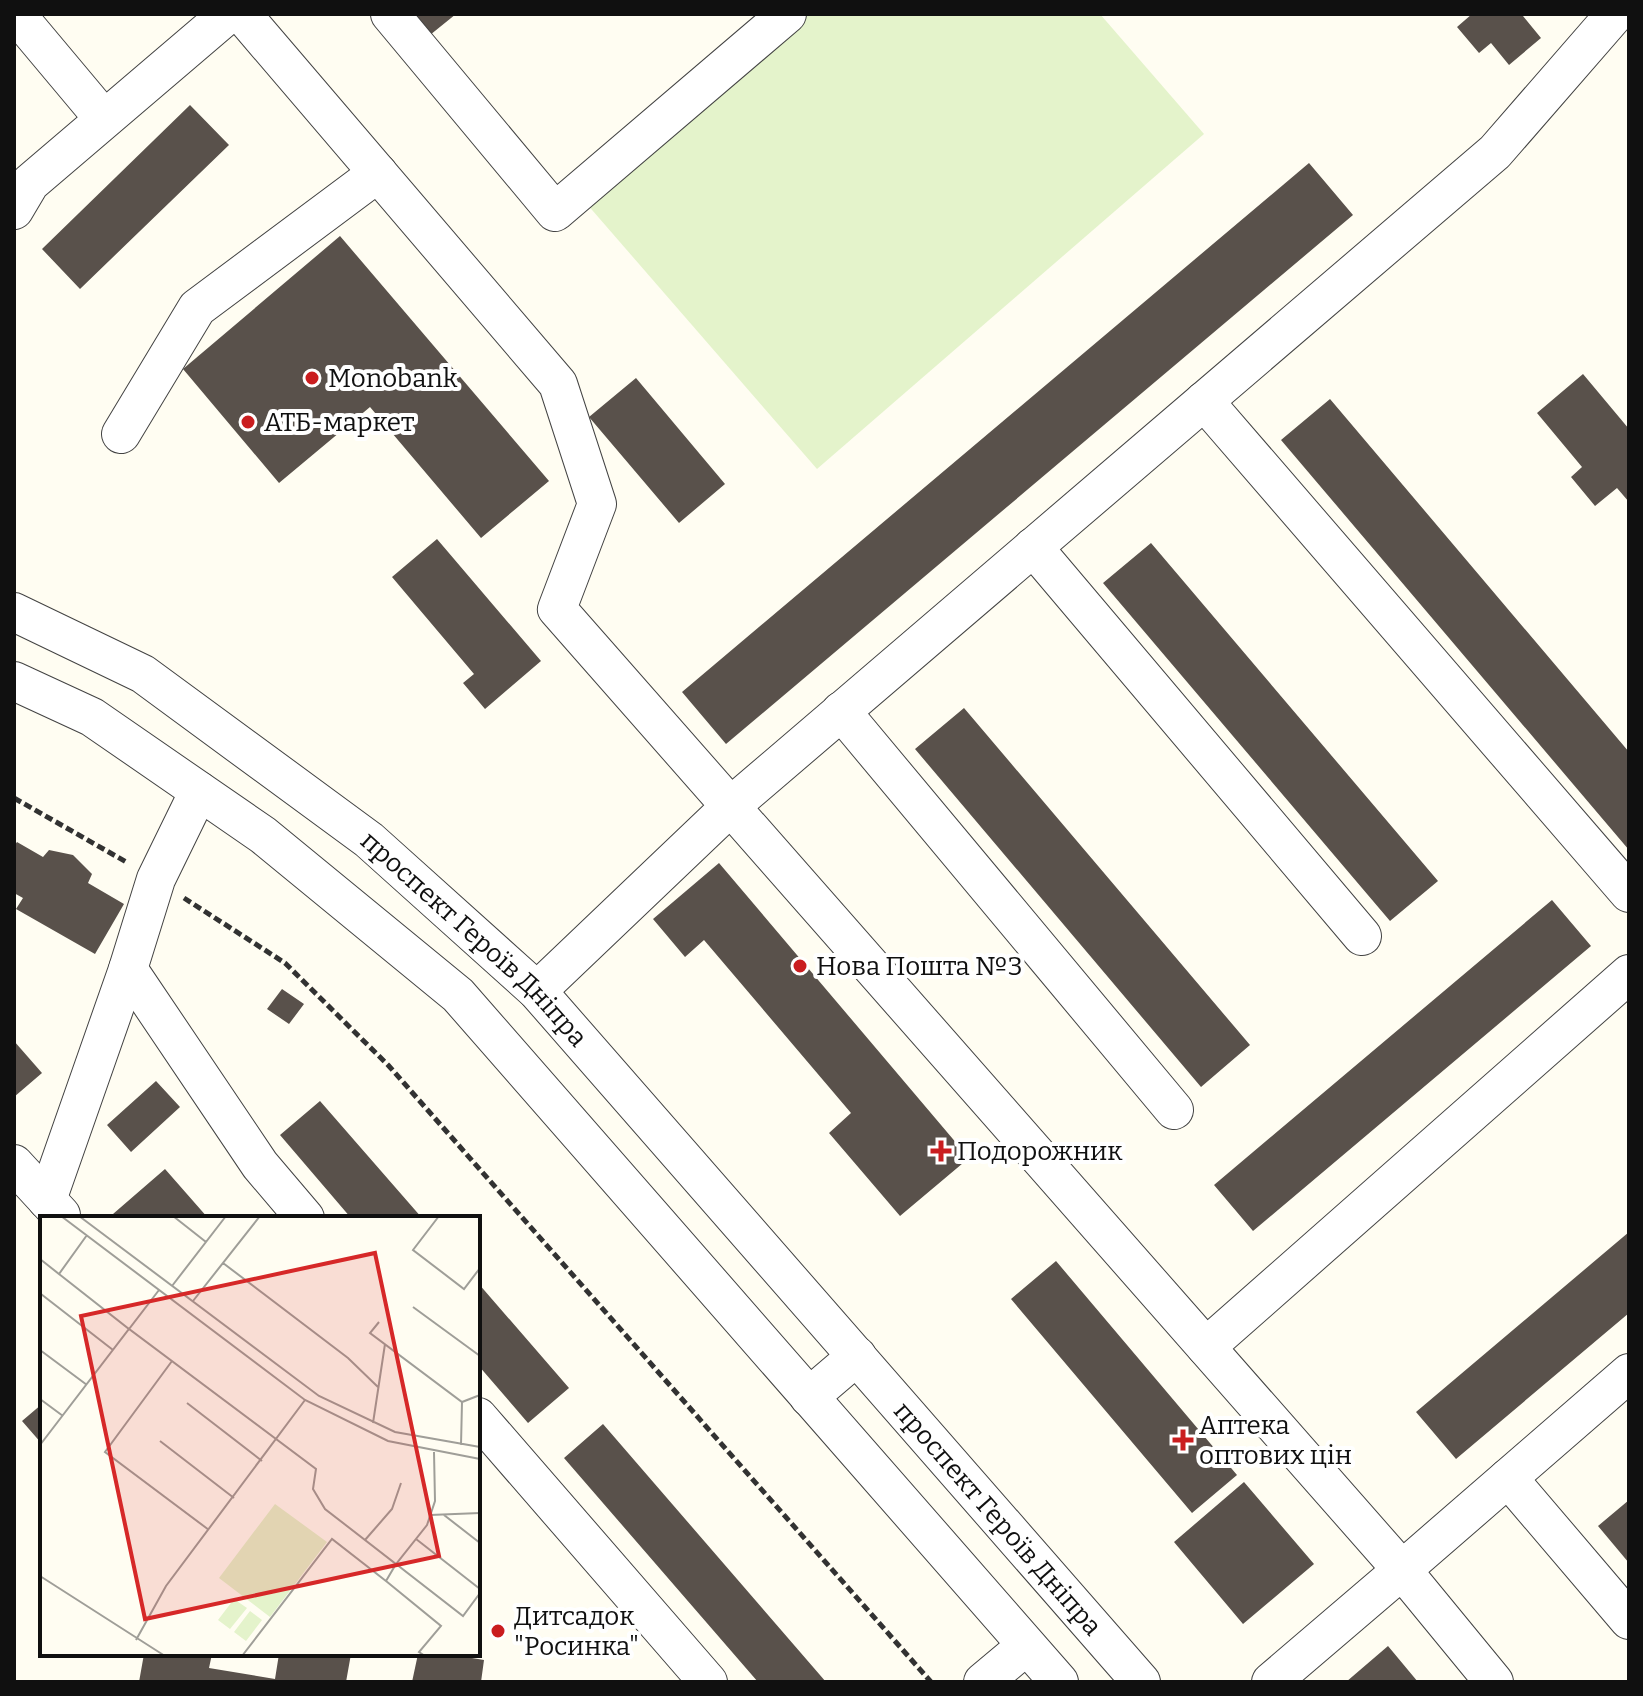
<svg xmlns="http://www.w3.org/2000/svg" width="1643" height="1696" font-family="Bitter,serif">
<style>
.pitch{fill:#e4f3cb}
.building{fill:#59514b}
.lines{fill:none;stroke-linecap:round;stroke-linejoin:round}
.minor-casing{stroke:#434343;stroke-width:40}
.path{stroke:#323232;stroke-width:5;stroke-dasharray:8 4;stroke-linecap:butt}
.minor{stroke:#fff;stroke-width:38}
.poi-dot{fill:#ca1d1f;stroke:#fff;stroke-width:3}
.labels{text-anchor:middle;stroke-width:8;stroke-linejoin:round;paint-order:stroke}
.poi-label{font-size:26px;fill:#101010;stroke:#fff;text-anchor:start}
.street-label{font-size:26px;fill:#101010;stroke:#fff}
.inset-road{fill:none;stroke:#9f9e98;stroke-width:2}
.view{fill:#d62828;fill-opacity:0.15;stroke:#d62828;stroke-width:4}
.inset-edge{fill:none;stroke:#101010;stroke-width:4}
</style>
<rect width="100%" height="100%" fill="#fffdf2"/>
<!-- pitch -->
<path class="pitch" d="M804 14H1100L1204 134 817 469 586 203Z"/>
<!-- building -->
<path class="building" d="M412 14H456L430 35Z
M1472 14H1525L1523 16 1541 38 1509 65 1491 43 1479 53 1457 27Z
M190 105 229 145 80 289 42 249Z
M1309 163 1353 215 726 744 682 692Z
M340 236 549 481 481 538 370 407 279 483 183 369Z
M1583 374 1629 429V502L1617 488 1595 506 1571 477 1582 467 1537 413Z
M636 378 725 484 679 523 589 417Z
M1330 399 1629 752V850L1281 440Z
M437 539 541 661 485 709 463 683 474 674 392 577Z
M1151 543 1438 881 1390 921 1103 583Z
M964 708 1250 1045 1201 1087 915 749Z
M17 842 43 857 49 850 73 855 92 874 88 883 124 904 95 954 16 909 23 898 14 893V846Z
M719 863 969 1158 900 1216 829 1133 851 1113 704 940 685 957 653 919Z
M1552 900 1591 946 1253 1231 1214 1185Z
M282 989 304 1004 289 1024 267 1009Z
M14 1041 42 1073 14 1097Z
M156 1081 180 1107 131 1152 107 1125Z
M320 1101 422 1218H351L280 1135Z
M165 1169 208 1218H116L113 1214Z
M1629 1232V1313L1456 1459 1416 1412Z
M1056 1261 1237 1475 1192 1513 1011 1299Z
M478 1283 569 1388 528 1423 478 1365Z
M42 1404V1444L22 1421Z
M603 1424 826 1682H758L564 1458Z
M1244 1482 1314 1564 1243 1624 1174 1542Z
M1629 1500V1563L1598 1526Z
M1388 1646 1418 1682H1346Z
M144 1654H212L209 1668 275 1679 279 1654H351L346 1682H139Z
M418 1654H448L484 1660 481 1682H412Z"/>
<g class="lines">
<defs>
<g id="minor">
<path d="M16 14 104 119"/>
<path d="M242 14 558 384 597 504 557 609 1402 1570 1629 1373"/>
<path d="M390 14 555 212 787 14"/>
<path d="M14 210 30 183 228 14"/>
<path d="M1204 401 1629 893"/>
<path d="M121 434 197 308 378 173"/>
<path d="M1033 547 1362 936"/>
<path id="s1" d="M14 612 143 674 369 840 537 991 1141 1682"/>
<path d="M14 681 92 717 263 835 458 995 1059 1682"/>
<path d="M841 711 1174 1110"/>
<path d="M128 969 260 1165 305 1218"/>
<path d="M537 991 731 806 1495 152 1615 14"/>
<path d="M14 1164 61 1215"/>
<path d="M47 1200 128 969 156 879 199 791"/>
<path d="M1206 1347 1629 974"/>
<path d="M809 1397 857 1356"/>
<path d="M478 1417 708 1682"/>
<path d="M1508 1478 1629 1620"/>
<path d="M983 1682 1026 1646"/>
<path d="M1271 1682 1402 1570 1494 1682"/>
</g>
</defs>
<!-- minor casing -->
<use href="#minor" class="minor-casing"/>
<!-- path -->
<path class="path" d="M14 798 128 863
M184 898 285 963 388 1065 931 1682"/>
<!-- minor -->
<use href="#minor" class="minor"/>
</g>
<!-- markers -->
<g class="poi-dot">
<circle cx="312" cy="378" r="8"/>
<circle cx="248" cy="422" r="8"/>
<circle cx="800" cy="966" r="8"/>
<path d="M937 1139h8v8h8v8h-8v8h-8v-8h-8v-8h8z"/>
<path d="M1179 1428h8v8h8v8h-8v8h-8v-8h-8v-8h8z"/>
<circle cx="498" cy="1631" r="8"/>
</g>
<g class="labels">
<!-- poi labels -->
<g class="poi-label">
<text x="328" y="387">Monobank</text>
<text x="264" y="431">АТБ-маркет</text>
<text x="816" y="975">Нова Пошта №3</text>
<text x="957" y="1160">Подорожник</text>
<text x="1199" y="1434">Аптека<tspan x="1199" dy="30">оптових цін</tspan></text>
<text x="514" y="1625">Дитсадок<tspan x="514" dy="30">"Росинка"</tspan></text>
</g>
<!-- street labels -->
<g class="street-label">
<text dy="9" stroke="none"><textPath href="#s1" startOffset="568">проспект Героїв Дніпра</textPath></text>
<text dy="9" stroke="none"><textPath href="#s1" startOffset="1350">проспект Героїв Дніпра</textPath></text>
</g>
</g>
<!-- overview -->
<g transform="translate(40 1216)">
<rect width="440" height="440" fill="#fffdf2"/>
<path d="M235 288 287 326 230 401 179 362ZM194 383 207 392 190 413 178 404ZM210 395 222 404 206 425 194 416Z" fill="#e4f3cb"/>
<path class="inset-road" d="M21 0 265 184 348 225 440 243M39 0 279 180 355 216 440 231M133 0 166 26M399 0 373 34 424 73 440 52M0 43 19 58 47 19M183 47 308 142 339 172M19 58 89 113 119 74M132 70 186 0M1 78 73 134M153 85 220 0M373 91 440 140M339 106 330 117 422 186 440 179M0 134 47 169M132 145 65 236 169 314M0 183 23 200M147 187 222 245M333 207 345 128M120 225 194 282M0 229 89 113 276 253 273 273 285 293 356 348 387 309 395 285 394 236M421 229 422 186M390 299 440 297M404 299 440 327M376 323 440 373M325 324 352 293 361 267M0 360 125 440M346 365 401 410 379 436 385 440M96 424 126 370 265 184M202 440 292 323 346 365 356 348 423 400 440 377"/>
<path class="view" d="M335 37 399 340 105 403 41 100Z"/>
<rect width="440" height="440" class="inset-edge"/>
</g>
<!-- border -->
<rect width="1643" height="1696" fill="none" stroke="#101010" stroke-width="32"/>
</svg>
